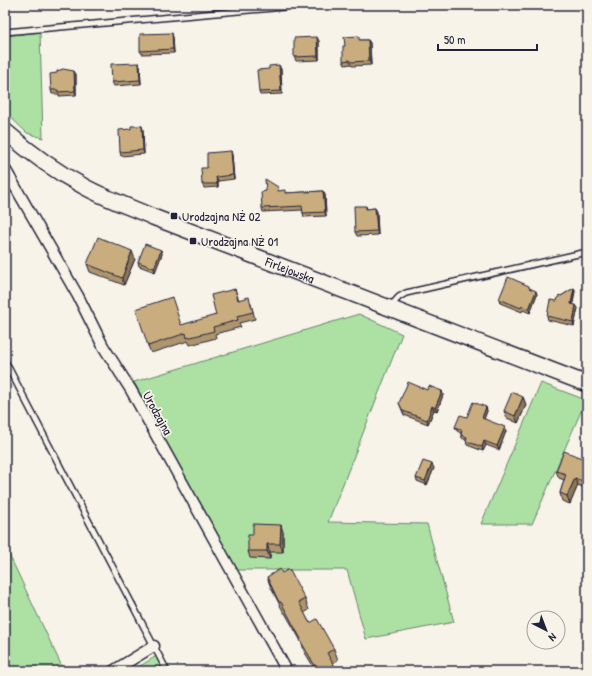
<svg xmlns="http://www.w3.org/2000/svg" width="592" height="676" font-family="'Patrick Hand',sans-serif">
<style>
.green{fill:#ade1a3;stroke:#68826f}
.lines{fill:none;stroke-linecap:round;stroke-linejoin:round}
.lane-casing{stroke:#22223b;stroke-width:8}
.street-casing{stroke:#22223b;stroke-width:13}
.secondary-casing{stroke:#22223b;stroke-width:18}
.lane{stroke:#f7f3e8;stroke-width:5}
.street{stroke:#f7f3e8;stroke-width:10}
.secondary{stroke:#f7f3e8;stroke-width:15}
.wall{fill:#ae956d;stroke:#22223b}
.shaded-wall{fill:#8d7959;stroke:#22223b}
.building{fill:#caad7f;stroke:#22223b}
.poi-dot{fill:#22223b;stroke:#f7f3e8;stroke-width:1.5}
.labels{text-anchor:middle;stroke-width:3.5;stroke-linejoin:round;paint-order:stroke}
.poi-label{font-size:13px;fill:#22223b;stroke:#f7f3e8;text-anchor:start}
.street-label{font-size:13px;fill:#22223b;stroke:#f7f3e8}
</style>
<rect width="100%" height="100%" fill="#f7f3e8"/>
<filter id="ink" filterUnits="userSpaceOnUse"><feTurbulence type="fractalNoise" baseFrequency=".025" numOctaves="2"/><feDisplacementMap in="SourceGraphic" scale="8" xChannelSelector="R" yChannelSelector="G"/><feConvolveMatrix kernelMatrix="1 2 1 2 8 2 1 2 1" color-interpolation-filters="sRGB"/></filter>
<g filter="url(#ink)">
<!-- green -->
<path class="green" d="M40 32 43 138 27 133 5 112V36Z
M359 314 402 334 328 522 427 524 454 622 366 639 347 570H233L134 382Z
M541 383 586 400 532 524H481Z
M5 546 64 671H5Z
M158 655 167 671H132Z"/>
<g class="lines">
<defs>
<path id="lane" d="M5 32 284 7
M390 307 399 297 406 293 587 252
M5 361 167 671"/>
<path id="street" d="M5 169 78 296 103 346 131 390 287 671
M113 671 154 646"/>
<g id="secondary">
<path id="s1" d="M5 131C30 153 56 172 85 187 107 199 130 207 153 217L587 384"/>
</g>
</defs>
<!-- lane casing -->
<use href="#lane" class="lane-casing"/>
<!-- street casing -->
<use href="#street" class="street-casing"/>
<!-- secondary casing -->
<use href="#secondary" class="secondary-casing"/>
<!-- lane -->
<use href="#lane" class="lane"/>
<!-- street -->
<use href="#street" class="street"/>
<!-- secondary -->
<use href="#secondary" class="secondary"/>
</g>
<!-- wall -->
<path class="wall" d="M173 37 174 53 142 54 140 51Z
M360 40H368L370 43 371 65 352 66 351 64 345 65 343 61Z
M319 41V60L296 61 294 57Z
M139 63 140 66 141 84 114 86 112 82Z
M269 69H281L282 94 260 95 259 92Z
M76 74V95L59 96V94H52L51 90Z
M142 126 143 130 144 154 121 156 120 152 131 129Z
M231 151 232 155 234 179 218 181V187L204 188 202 184 207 168Z
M280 191 286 193 323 191 325 195 326 216 304 217 303 213V210L263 212 262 208Z
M366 206 367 209 375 208 377 212 378 235 357 236 355 232Z
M161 250 162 254 155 272 139 266 138 262Z
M135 259 124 285 90 272 87 264Z
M530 288 537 294 530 313 523 310 522 312 500 303 499 299Z
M574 288 575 291 573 304 578 308 574 326 548 320 547 316 561 296Z
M235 289 239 300 251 304 255 319 239 323 241 327 215 334 216 338 190 345 188 341 151 353 148 346 216 315Z
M427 390 442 391 443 395 437 411 434 410 428 424 404 415 399 403Z
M523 397 526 405 518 423 507 418 504 411Z
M486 407 487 411 484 419 506 431 499 450 486 445 483 451 467 445 466 440 462 438 461 435V433L457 431 455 427 467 417Z
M587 460V489L578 485 570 504 562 501 560 493 564 480 559 478 556 471Z
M434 468 427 485 417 481 416 478Z
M283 532V552H270V559L250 558 248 551 253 535Z
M282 573 305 599 309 610 304 613 308 620 334 649 338 660 333 663 337 671H316L304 651 302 643 285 613H284L271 588 267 577Z"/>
<!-- shaded-wall -->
<path class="shaded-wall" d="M172 33 173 37 174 53 173 49Z
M317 37 319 41V60L318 56Z
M368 40 370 43 371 65 369 61Z
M139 63 140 66 141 84 140 80Z
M279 65 281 69 282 94 281 91Z
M74 71 76 74V95L75 91Z
M142 126 143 130 144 154 143 150Z
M231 151 232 155 234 179 233 175Z
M216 177 218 181V187L217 184Z
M323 191 325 195 326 216 325 212Z
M375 208 377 212 378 235 377 231Z
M161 250 162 254 155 272 154 268Z
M132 251 135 259 124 285 122 278Z
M574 288 575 291 572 307 571 304Z
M536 291 537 294 530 313 529 309Z
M576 305 578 308 574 326 573 322Z
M442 391 443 395 437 411 435 408Z
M523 397 526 405 518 423 515 416Z
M432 406 434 410 428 424 427 420Z
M486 407 487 411 483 422 482 418Z
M505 427 506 431 499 450 497 446Z
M484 441 486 445 483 451 482 447Z
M432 464 434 468 427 485 425 481Z
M575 478 578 485 570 504 567 496Z
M281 525 283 532V552L280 544Z
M267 544 270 552V559L267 551Z"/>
<!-- building -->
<path class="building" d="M172 33 173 49 140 51V34Z
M359 36V40H368L369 61 350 62V60L343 61V46H345L344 37Z
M317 37 318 56 294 57V38Z
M139 63 140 80 112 82 111 64Z
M279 65 281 91 259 92 257 70 269 69V66Z
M63 69 74 71 75 91 58 92V90H51L50 74 57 73V71Z
M131 126H142L143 150 120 152 119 130 131 129Z
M231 151 233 175 216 177 217 184H202L201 168H207V153Z
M265 179 278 187V191L285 190V193L323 191 325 212 303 213 302 206 262 208 261 192 266 191Z
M354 206H366V209L375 208 377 231 355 232Z
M98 237 132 251 122 278 87 264Z
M145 244 161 250 154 268 138 262Z
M508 277 529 286V288L536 291 529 309 522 306 521 308 499 299Z
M574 288 571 304 576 305 573 322 547 316 550 300 557 301 559 295 561 296Z
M235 289 238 300 249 297 253 312 237 316 238 320 213 327 214 331 187 338 186 333 148 346 136 309 172 297 181 325 216 315 211 295Z
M408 382 427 390 429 386 442 391 435 408 432 406 427 420 403 411 399 403Z
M512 392 523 397 515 416 504 411Z
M473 402 486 407 482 418 505 427 497 446 484 441 482 447 466 441 467 437 461 435 462 430 455 427 460 415 467 417Z
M564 451 587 460 585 467H587V483L575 478 567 496 560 493 566 474 556 471Z
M423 461 432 464 425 481 416 478Z
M253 524 281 525 280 544H267V551H248V535H253Z
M280 569 282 573 289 569 305 599 299 602 308 620 310 623 317 619 334 649 327 653 337 671H318L300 640 301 639 281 602H279L267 577Z
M420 670H427V671H418Z"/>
</g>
<!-- markers -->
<g class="poi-dot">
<rect x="170" y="212" width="8" height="8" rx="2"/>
<rect x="189" y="237" width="8" height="8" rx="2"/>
</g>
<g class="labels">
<!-- poi labels -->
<g class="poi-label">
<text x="182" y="221">Urodzajna NŻ 02</text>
<text x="201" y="246">Urodzajna NŻ 01</text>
</g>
<!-- street labels -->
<g class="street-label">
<text dy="5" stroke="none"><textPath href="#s1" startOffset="319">Firlejowska</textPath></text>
<text transform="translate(158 413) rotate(61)" y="5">Urodzajna</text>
</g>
</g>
<!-- margin -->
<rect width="592" height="676" fill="none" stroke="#f7f3e8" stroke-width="20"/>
<rect x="10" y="10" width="572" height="656" fill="none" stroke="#22223b" stroke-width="1.5" filter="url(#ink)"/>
<!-- north arrow -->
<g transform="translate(546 630) rotate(138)"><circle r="19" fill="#f7f3e8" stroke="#a29fa3"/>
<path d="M0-3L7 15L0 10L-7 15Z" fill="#22223b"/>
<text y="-6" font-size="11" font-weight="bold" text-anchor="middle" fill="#22223b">N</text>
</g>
<!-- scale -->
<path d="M438 44v6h99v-6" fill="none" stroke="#22223b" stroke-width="2"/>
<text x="444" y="44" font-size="12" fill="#22223b" stroke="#f7f3e8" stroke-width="3" paint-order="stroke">50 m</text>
</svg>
